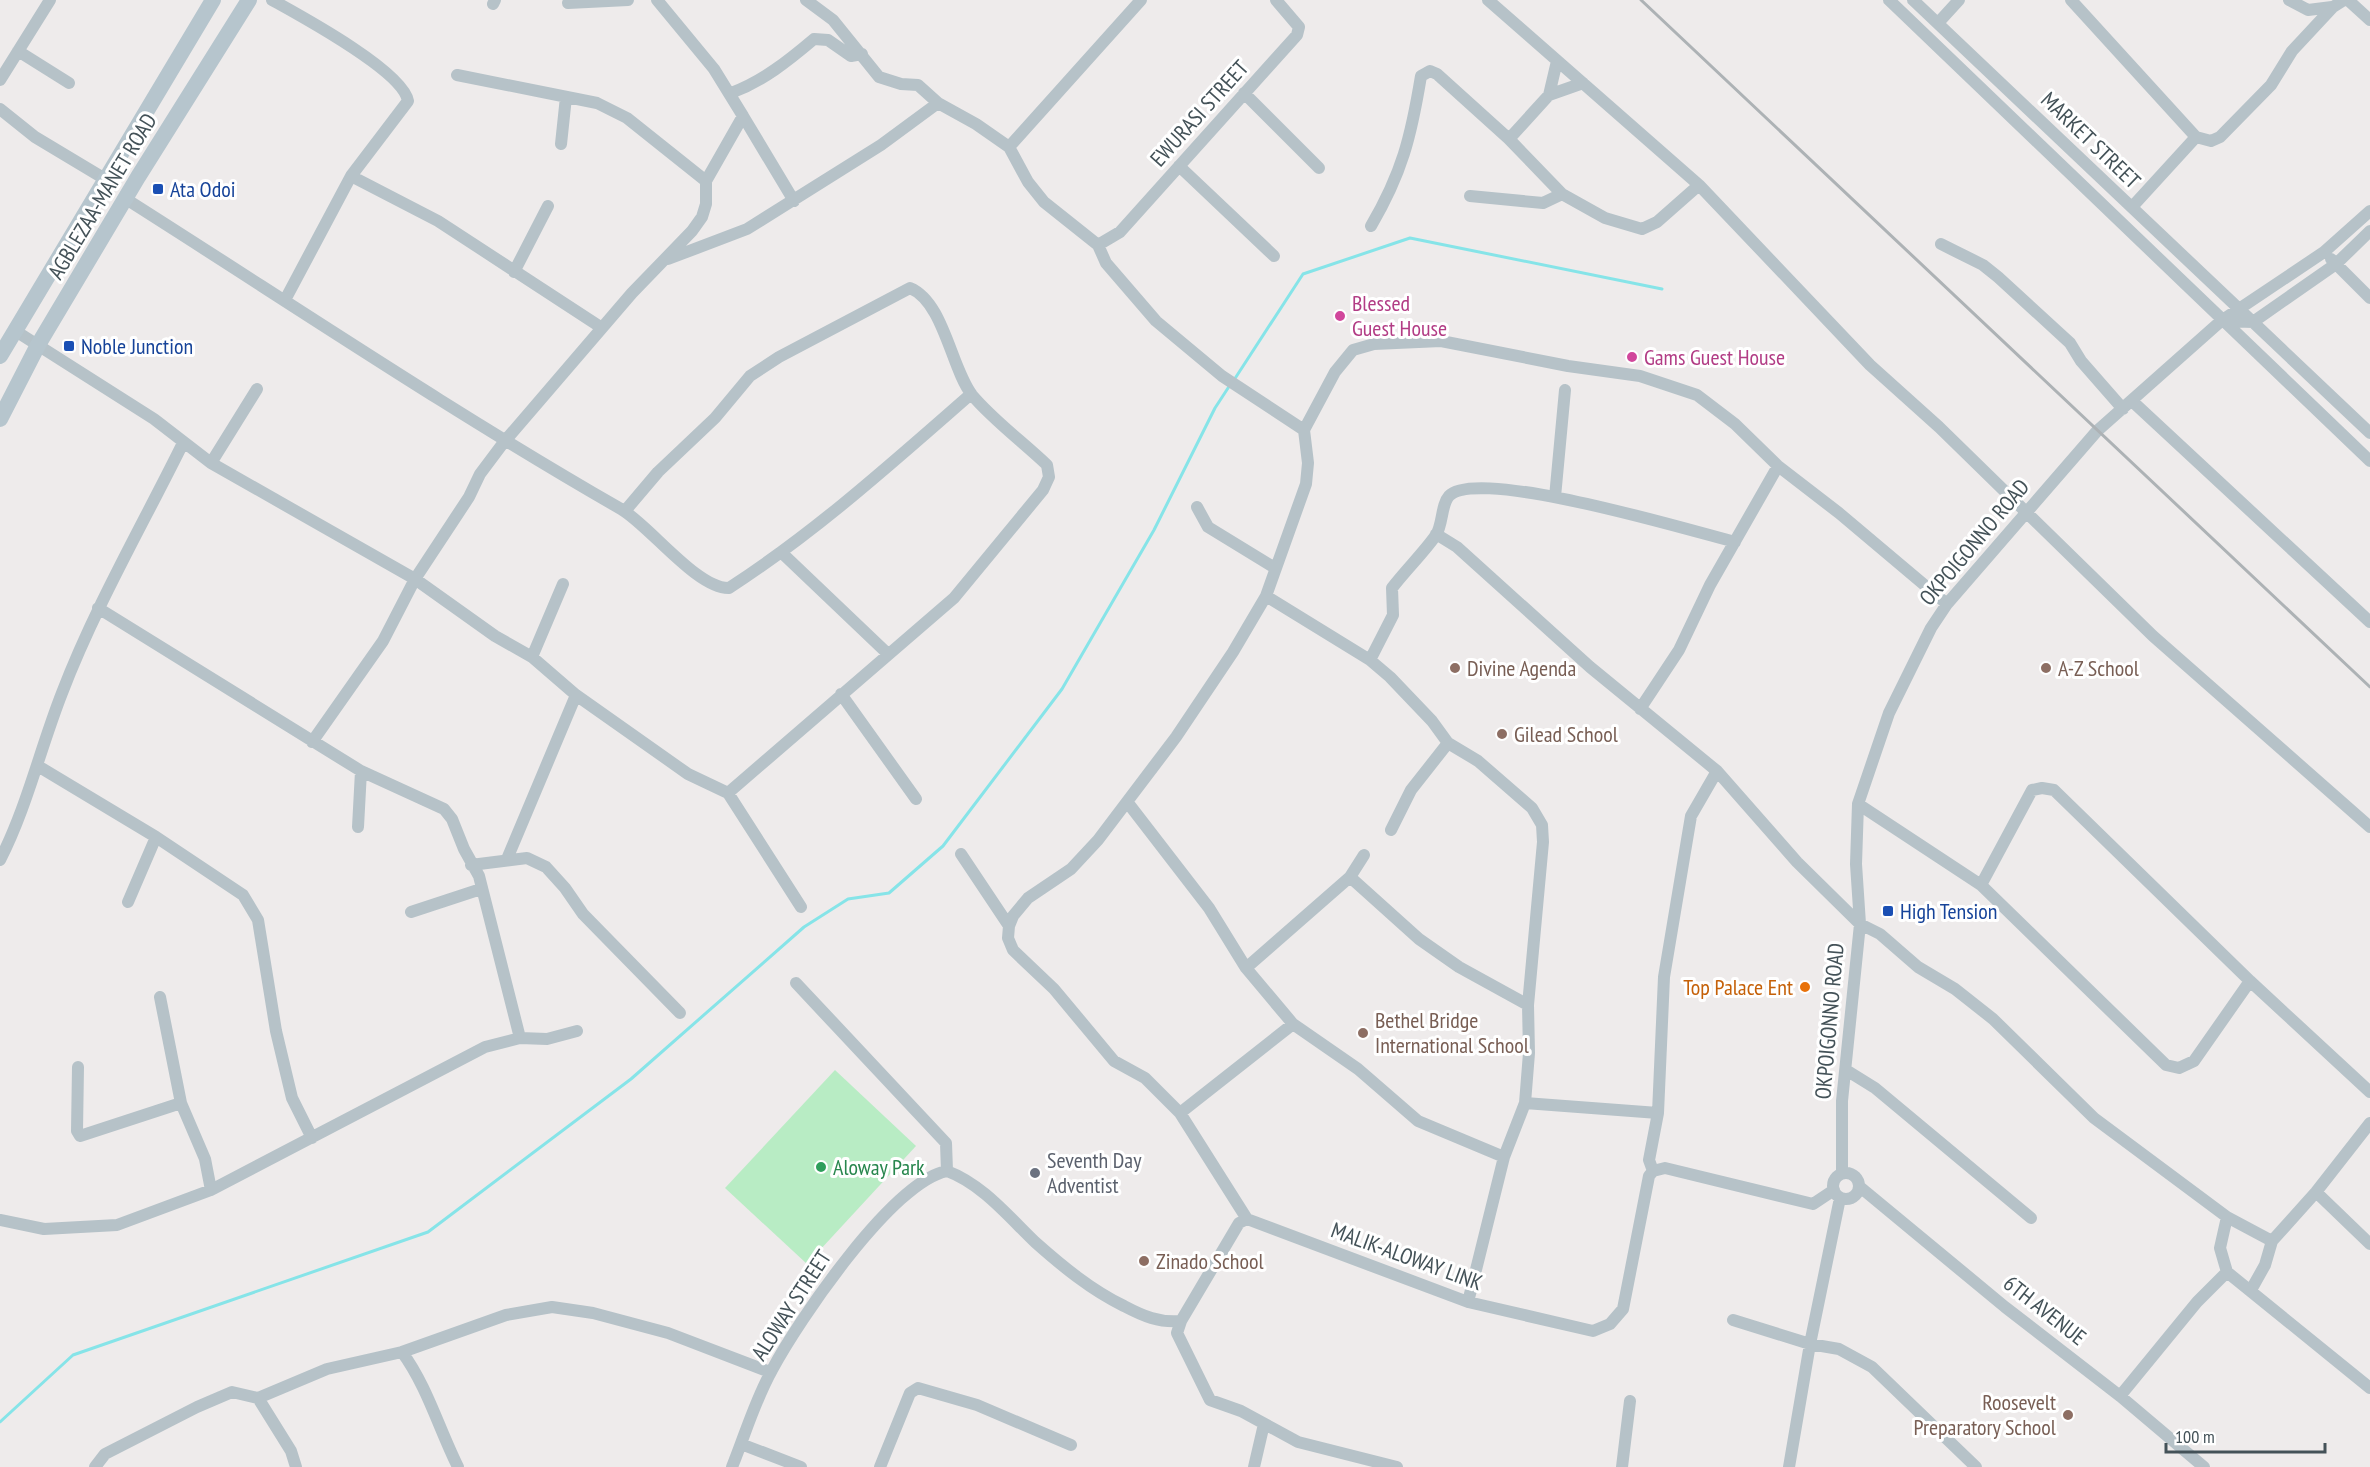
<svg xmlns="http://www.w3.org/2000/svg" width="2370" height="1467" font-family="'PT Sans Narrow',sans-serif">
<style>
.green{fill:#b8ecc4}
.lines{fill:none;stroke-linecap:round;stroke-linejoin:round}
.stream{stroke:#86e4e8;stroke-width:3}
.minor{stroke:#b6c2c8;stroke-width:12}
.secondary{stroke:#b6c5cd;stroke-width:16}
.rail{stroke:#adb2b5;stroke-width:3}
.transit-dot{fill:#1a4fb4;stroke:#fff;stroke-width:2}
.hotel-dot{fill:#d1479c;stroke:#fff;stroke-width:2}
.education-dot{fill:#8d6e63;stroke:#fff;stroke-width:2}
.food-dot{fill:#e8710a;stroke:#fff;stroke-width:2}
.leisure-dot{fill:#2e9e5b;stroke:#fff;stroke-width:2}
.worship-dot{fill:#6b7280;stroke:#fff;stroke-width:2}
.labels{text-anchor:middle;stroke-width:6;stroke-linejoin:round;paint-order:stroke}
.street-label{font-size:22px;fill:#445258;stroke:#fff}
.transit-label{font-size:22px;fill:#164399;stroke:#fff;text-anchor:start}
.hotel-label{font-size:22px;fill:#b23c85;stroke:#fff;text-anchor:start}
.education-label{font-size:22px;fill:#785e54;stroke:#fff;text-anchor:start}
.food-label{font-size:22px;fill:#c56008;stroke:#fff;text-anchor:end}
.worship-label{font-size:22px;fill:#5b616d;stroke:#fff;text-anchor:start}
.leisure-label{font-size:22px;fill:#27864d;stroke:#fff;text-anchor:start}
</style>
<rect width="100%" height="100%" fill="#eeebeb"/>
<!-- green -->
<path class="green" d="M835 1070 916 1146 807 1264 725 1188Z"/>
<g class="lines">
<!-- stream -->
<path class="stream" d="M1234 380 1303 274 1410 238 1662 289
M0 1422 73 1355 428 1232 631 1079 804 927 848 899 889 893 943 846 1062 689 1154 530 1215 408 1230 385"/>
<!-- minor -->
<path class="minor" d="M272 0C299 15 403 71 408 101L351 176 285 300
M806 0 833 20 879 77 901 84 918 85 938 103 976 124 1009 147 1028 182 1044 202 1098 245 1106 263 1156 321 1222 376 1304 430
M1488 0 1699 185 1870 365 1939 427 2153 636 2370 827
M1889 0 2370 461
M1913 0 2370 433
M2071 0 2196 137 2211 141 2220 137 2271 85 2292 51 2333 7 2344 0
M2289 0 2308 10 2332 7
M2348 0 2370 20
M568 3 628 0
M493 4 495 0
M1938 23 1959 0
M18 51 69 83
M457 75 597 103 627 118 706 181
M0 80 50 0
M731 93C763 81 788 61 814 39L828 40 851 56 862 54
M1244 93 1319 168
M1549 95 1557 61
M0 109 35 137 105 179
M743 116 794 201
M1509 139 1549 95 1583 83
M561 144 566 97
M1009 147 1141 0
M1179 166 1274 256
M351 176 438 221 602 328
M1470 196 1543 203 1562 194
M126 199C290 303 452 412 621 509 649 525 697 589 729 588 817 531 893 462 971 394
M2132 207 2196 137
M1371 226C1402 173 1411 137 1421 76L1430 71 1437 74 1509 139 1562 194 1605 218 1642 229 1657 222 1699 185
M1941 244 1983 265 1998 277 2070 343 2081 361 2123 409
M1098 245 1120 232 1297 35 1299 27 1276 0
M668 259 747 229 881 145 938 103
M2331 259 2370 298
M514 272 548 206
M2222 321 2253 322 2336 264 2370 231
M14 330 154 419 211 463 415 579 495 636 532 657 576 695 688 774 728 793 801 907
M2132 401 2370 622
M211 463 257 389
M1555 497 1565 390
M1197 507 1208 527 1275 568
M625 511 658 472 715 418 750 376 779 357 910 288C944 302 951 368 972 395 993 420 1023 442 1047 465L1049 477 1043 490 954 598 728 793
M1436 534 1457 547 1590 667 1717 771 1797 862 1860 924 1880 934 1918 967 1955 989 1993 1019 2094 1118 2227 1217 2272 1241
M782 553 888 654
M1266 596 1370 660 1390 677 1432 721 1448 743 1478 761 1532 808 1542 825 1543 842 1528 1005 1529 1053 1525 1103 1504 1157 1468 1302
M532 657 563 584
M1370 660 1393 615 1392 588C1405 571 1425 551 1436 535 1443 524 1441 505 1449 496 1476 466 1692 531 1735 542
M841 694 916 799
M1640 709 1679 650 1710 585 1778 466
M312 742 383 641 415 579 469 497 480 474 504 442 632 293 692 231 702 217 706 204V181L743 116 714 69 657 0
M38 766 156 837 243 895 258 920 276 1031 292 1098 312 1138
M1128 803 1209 908 1246 968 1293 1024 1358 1069 1418 1121 1504 1157
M1858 804 1981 885
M358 827 361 771
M1391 830 1411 790 1448 743
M961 854 1009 926
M507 859 576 695
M0 860C27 807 40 749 62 693 95 607 142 526 183 443
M471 865 527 858 546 867 565 888 583 914 680 1013
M1350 877 1419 939 1459 967 1528 1005
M128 902 156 837
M411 912 481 889
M1246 968 1350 877 1364 855
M2250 981 2194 1061 2179 1068 2166 1065 1981 885 2032 790 2042 788 2054 790 2250 981 2370 1092
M796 983 946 1143 947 1171
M160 997 181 1103 205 1159 211 1190
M520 1038 547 1039 577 1031
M78 1067 77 1131 80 1136 181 1103
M1846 1070 1875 1088 2031 1218
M1525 1103 1658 1113
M1180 1113 1293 1024
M947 1171C982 1184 1008 1216 1035 1242 1062 1266 1091 1290 1124 1306 1143 1316 1159 1323 1181 1321L1239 1223 1247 1219
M1653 1171 1649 1160 1658 1113 1664 977 1691 816 1717 771
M1833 1186a13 13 0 1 1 26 0a13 13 0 1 1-26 0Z
M1842 1173V1101L1860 924 1856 864 1858 804 1889 713 1931 628 1947 604 2097 431 2221 321 2324 252 2370 211
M1860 1187 2005 1307 2120 1396 2204 1467
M2316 1192 2370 1244
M2227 1217 2220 1248 2227 1272 2370 1388
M1247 1219 1180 1113 1145 1078 1114 1061 1054 989 1013 950 1008 938 1009 926 1013 916 1028 898 1071 869 1098 840 1176 737 1233 652 1266 596 1306 484 1308 463 1304 430 1335 372 1353 350 1374 344 1441 341 1568 366 1640 376 1697 395 1735 424 1778 466 1839 513 1947 604
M1247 1219 1468 1302 1593 1331 1610 1324 1623 1309 1649 1176 1653 1171 1665 1168 1813 1204 1834 1190
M0 1220 44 1229 117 1225 211 1190 485 1047 520 1038 479 876 464 849 452 819 444 809 361 771 98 608
M2251 1290 2265 1265 2272 1241 2316 1192 2370 1123
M1733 1320 1810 1344 1839 1349 1872 1367 1976 1467
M1181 1321 1177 1333 1210 1400 1241 1411 1298 1442 1397 1467
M402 1352C427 1386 439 1429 458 1467
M2120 1396 2197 1302 2227 1272
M258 1398 291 1451 296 1467
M741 1444 801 1467
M95 1467 105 1454 197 1407 232 1392 258 1398 327 1369 402 1352 506 1315 552 1307 593 1313 668 1333 770 1372
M732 1467C745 1435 755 1400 772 1370 798 1321 893 1181 947 1171
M880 1467 910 1393 918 1388 977 1405 1071 1445
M1254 1467 1264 1424
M1622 1467 1630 1401
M1789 1467 1810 1344 1840 1198"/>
<!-- secondary -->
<path class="secondary" d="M0 356 213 0
M0 419 38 345 138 177 249 0"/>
<!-- rail -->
<path class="rail" d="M1641 0 2370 687"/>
</g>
<!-- markers -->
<g class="transit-dot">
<rect x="152" y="183" width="12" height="12" rx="3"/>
<rect x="63" y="340" width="12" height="12" rx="3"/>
<rect x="1882" y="905" width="12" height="12" rx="3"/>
</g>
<g class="hotel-dot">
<circle cx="1340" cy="316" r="6"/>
<circle cx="1632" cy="357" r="6"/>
</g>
<g class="education-dot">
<circle cx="1455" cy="668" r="6"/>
<circle cx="2046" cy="668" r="6"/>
<circle cx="1502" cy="734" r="6"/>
<circle cx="1363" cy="1033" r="6"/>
<circle cx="1144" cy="1261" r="6"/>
<circle cx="2068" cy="1415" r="6"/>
</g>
<circle class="food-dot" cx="1805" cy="987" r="6"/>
<circle class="leisure-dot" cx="821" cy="1167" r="6"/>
<circle class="worship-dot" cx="1035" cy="1173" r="6"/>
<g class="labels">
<!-- street labels -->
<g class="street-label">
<text transform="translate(1199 113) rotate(-48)" y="8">EWURASI STREET</text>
<text transform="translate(2091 140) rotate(44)" y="8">MARKET STREET</text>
<text transform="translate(102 196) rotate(-59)" y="8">AGBLEZAA-MANET ROAD</text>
<text transform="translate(1974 542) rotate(-50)" y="8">OKPOIGONNO ROAD</text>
<text transform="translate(1829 1021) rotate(-85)" y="8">OKPOIGONNO ROAD</text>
<text transform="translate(1407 1256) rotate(20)" y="8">MALIK-ALOWAY LINK</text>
<text transform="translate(791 1305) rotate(-57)" y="8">ALOWAY STREET</text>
<text transform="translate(2045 1310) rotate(38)" y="8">6TH AVENUE</text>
</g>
<!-- transit labels -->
<g class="transit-label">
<text x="170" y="197">Ata Odoi</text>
<text x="81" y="354">Noble Junction</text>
<text x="1900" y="919">High Tension</text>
</g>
<!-- hotel labels -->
<g class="hotel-label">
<text x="1352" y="311">Blessed<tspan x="1352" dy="25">Guest House</tspan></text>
<text x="1644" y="365">Gams Guest House</text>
</g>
<!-- education labels -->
<g class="education-label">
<text x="1467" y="676">Divine Agenda</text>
<text x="2058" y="676">A-Z School</text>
<text x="1514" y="742">Gilead School</text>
<text x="1375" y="1028">Bethel Bridge<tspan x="1375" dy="25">International School</tspan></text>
<text x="1156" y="1269">Zinado School</text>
<text x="2056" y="1410" text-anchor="end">Roosevelt<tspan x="2056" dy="25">Preparatory School</tspan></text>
</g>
<!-- food labels -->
<g class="food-label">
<text x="1793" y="995">Top Palace Ent</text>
</g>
<!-- worship labels -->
<g class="worship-label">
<text x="1047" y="1168">Seventh Day<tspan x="1047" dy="25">Adventist</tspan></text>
</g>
<!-- leisure labels -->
<g class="leisure-label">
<text x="833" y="1175">Aloway Park</text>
</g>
</g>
<!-- scale -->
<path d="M2166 1443v9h159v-9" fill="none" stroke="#445258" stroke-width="3"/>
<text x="2175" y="1443" font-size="18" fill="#445258" stroke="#ffffff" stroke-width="4.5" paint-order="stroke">100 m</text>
</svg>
